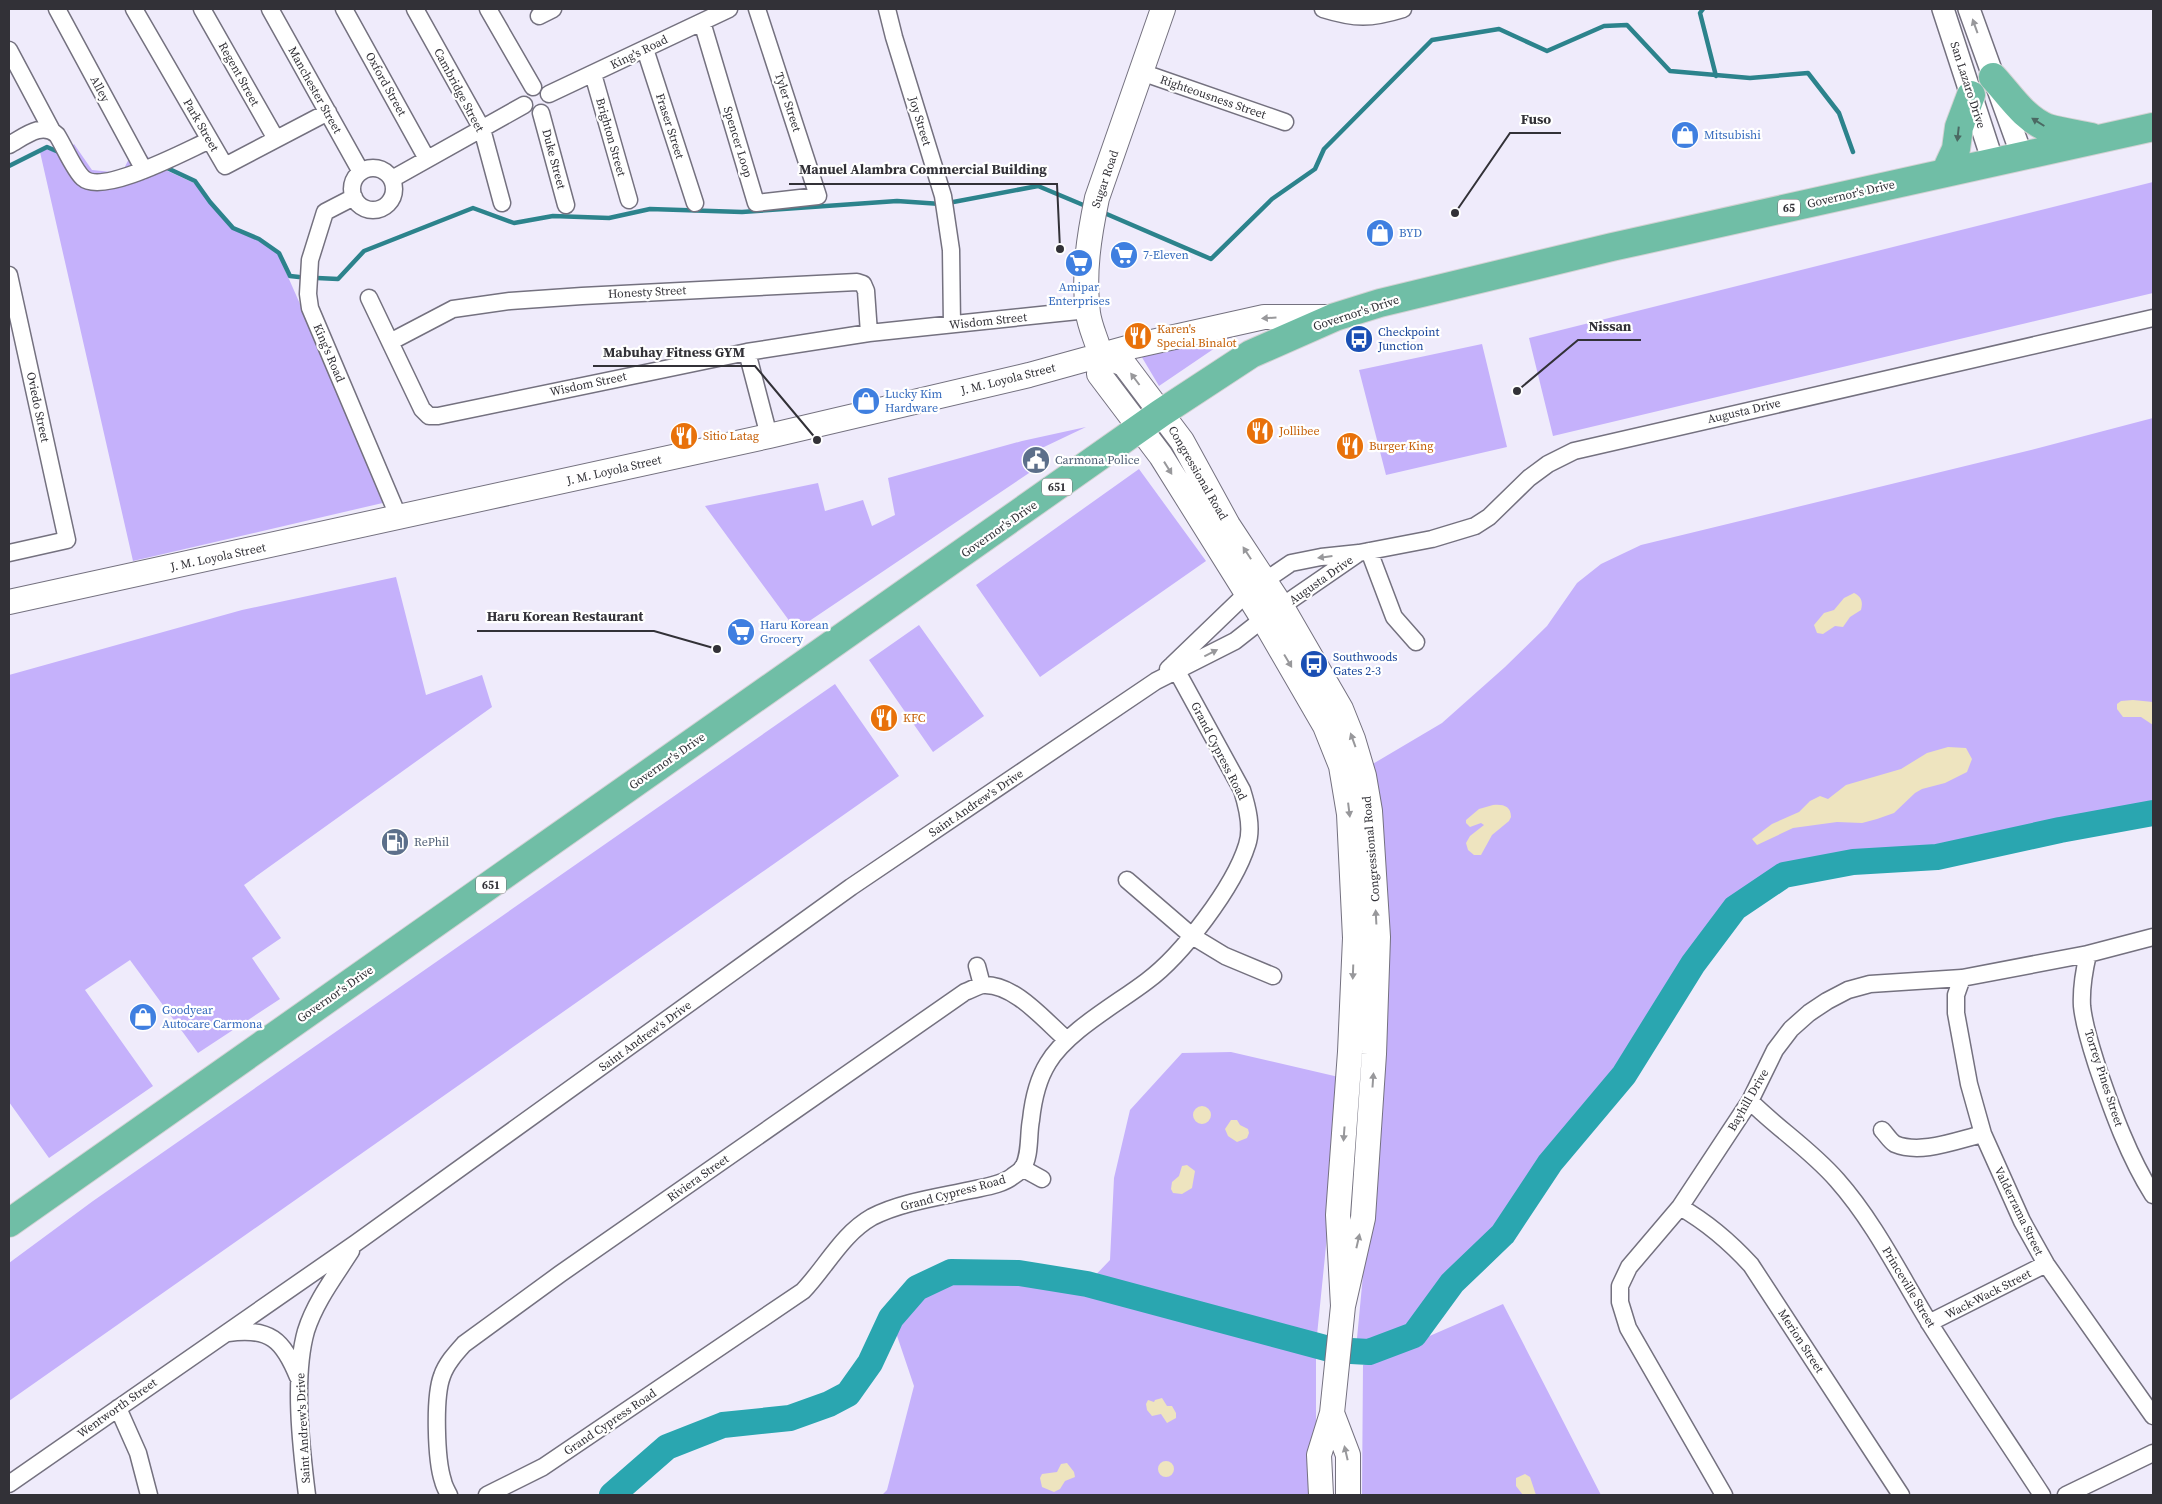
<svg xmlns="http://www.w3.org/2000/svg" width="2162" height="1504" font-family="'Source Serif 4',serif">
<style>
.green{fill:#c5b1fb}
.sand{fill:#eee4bf}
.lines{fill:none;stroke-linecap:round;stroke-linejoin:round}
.stream{stroke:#2c838c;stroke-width:4.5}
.river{stroke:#2aa6b0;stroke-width:26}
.minor-casing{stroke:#74717f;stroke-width:19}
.tertiary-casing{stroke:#74717f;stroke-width:24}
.secondary-casing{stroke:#74717f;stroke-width:26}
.trunk-casing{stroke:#d2d2d3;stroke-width:30}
.minor{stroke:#fff;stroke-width:16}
.tertiary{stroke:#fff;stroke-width:21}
.secondary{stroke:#fff;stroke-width:24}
.trunk{stroke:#70bea6;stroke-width:28}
.oneway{fill:#98989b}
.oneway2{fill:#4b6963}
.labels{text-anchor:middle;stroke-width:4.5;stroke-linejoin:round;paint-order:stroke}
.shield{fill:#fff;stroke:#706f73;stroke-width:1}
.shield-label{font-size:11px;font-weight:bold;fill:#323137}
.street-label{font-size:12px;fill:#323137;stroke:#fff}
.shop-label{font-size:12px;fill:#366cbe;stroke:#fff;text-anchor:start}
.food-label{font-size:12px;fill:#c56008;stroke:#fff;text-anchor:start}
.transit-label{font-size:12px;fill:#164399;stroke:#fff;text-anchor:start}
.service-label{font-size:12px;fill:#4e5e75;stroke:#fff;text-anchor:start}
.leader{fill:none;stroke:#323137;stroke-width:2}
.callout-dot{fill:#323137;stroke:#fff;stroke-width:2}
.callout-label{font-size:14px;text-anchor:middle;font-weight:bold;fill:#323137;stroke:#fff;stroke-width:4.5;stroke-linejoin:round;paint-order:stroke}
</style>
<rect width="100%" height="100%" fill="#efebfb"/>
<!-- green -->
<path class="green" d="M74 144 92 170 122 173 135 146 161 168 194 183 232 229 259 241 278 254 387 502 133 561 40 152 47 149 64 156Z
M2153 182V293L1553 436 1529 338Z
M1240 331 1159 386 1140 354Z
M1482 344 1507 447 1386 475 1359 370Z
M2153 418V813L2060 830 1937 857 1853 862 1784 875 1735 908 1693 965 1624 1075 1550 1163 1503 1234 1452 1283 1414 1335 1372 1356 1356 1349 1383 1063 1371 765 1442 723 1505 667 1547 626 1577 583 1601 564 1641 545 2031 450Z
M1086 427 1023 457 1032 471 796 630 705 506 818 483 825 511 863 500 872 526 895 515 888 478 1022 441Z
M1139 469 1206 561 1040 677 976 585Z
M396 577 426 695 482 675 492 707 244 885 281 938 252 958 280 999 198 1053 130 960 85 990 153 1086 49 1158 9 1102V675L242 610Z
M919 625 984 716 933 752 869 660Z
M835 684 899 776 9 1401V1263L93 1201Z
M1231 1052 1343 1078 1316 1345V1495H882L887 1490 914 1386 891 1318 917 1288 951 1272 1019 1273 1087 1284 1110 1260 1114 1178 1130 1110 1182 1053Z
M1503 1304 1601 1495H1362L1363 1365Z"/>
<!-- sand -->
<path class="sand" d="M1854 593C1862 597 1863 602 1861 610L1850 617 1843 627 1835 626 1823 634 1817 633 1814 625 1824 613 1834 610 1844 598Z
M2133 700 2153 702V725L2141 717H2123L2117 709V704L2121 701Z
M1948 747 1966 748 1972 759 1967 772 1945 783 1922 789 1915 793 1894 813 1877 819 1862 823 1837 822 1793 828 1757 845 1752 839 1772 824 1799 812 1810 801 1820 796 1828 799 1846 785 1901 769 1927 753Z
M1493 805C1503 804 1511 806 1511 817L1509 821 1492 835 1481 855H1474L1468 850 1466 843 1470 836 1484 825 1481 823 1470 827 1466 823V820L1479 809Z
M1193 1115a9 9 0 1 1 18 0a9 9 0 1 1-18 0Z
M1231 1120H1237L1240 1125 1248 1129 1249 1133 1247 1138 1237 1142 1228 1136 1225 1129Z
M1187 1165 1195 1171 1192 1188 1182 1194 1173 1193 1171 1189 1172 1182 1179 1176 1182 1166Z
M1162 1398 1167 1406H1172L1176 1413V1418L1167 1423 1161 1414 1152 1416 1147 1410 1146 1404 1148 1400 1154 1402 1155 1400Z
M1158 1469a8 8 0 1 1 16 0a8 8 0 1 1-16 0Z
M1067 1463 1074 1472 1075 1477 1065 1481 1060 1489 1054 1492 1042 1487 1040 1478 1042 1474 1057 1472 1061 1464Z
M1525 1474 1530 1477 1536 1495H1523L1516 1486V1478Z"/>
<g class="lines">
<!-- stream -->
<path class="stream" d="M1703 9 1700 13 1716 76
M9 166 47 147 61 153
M165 167 195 181 210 202 233 228 259 239 279 253 290 276 299 277
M948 203 1038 186 1088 207
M1102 212 1211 259 1272 199 1315 169 1324 149 1432 40 1499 29 1547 51 1604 26 1627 25 1670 71 1750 78 1808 73 1839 113 1853 152
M317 278 338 279 364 251 473 208 514 223 553 216 609 218 650 209 742 212 897 201 941 204"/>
<!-- river -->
<path class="river" d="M612 1495 667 1447 723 1425 790 1418 829 1404 848 1394 870 1363 891 1318 917 1288 951 1272 1019 1273 1087 1284 1333 1350 1369 1352 1414 1335 1452 1283 1503 1234 1550 1163 1624 1075 1693 964 1735 908 1784 875 1853 862 1937 857 2060 830 2153 813"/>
<defs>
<path id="minor" d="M57 9 144 170
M134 9 225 166 328 112
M202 9 276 139
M270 9 361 172
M344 9 427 159
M415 9 482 129 502 203
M488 9 533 87
M887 9 894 37 943 196 951 250 952 324
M1323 9C1355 19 1371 19 1403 9
M539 16 553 9
M702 22 756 203 818 196 757 9
M645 49 695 203
M9 50 51 129
M1141 72 1285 122
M593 74 629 200
M549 94 729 9
M541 113 566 205
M9 145C24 137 42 121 57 135 64 146 74 170 83 178 103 196 187 150 210 140
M352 189a21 21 0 1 1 42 0a21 21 0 1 1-42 0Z
M392 179 524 105
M354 197 325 212 310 260 308 294 310 308 399 518
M9 275 67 540 9 553
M369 298 422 409 429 416H438L747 352 869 333 1088 310
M390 342 453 309 510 301 582 296 857 282 863 284 866 291 869 333
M747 352 769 436
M1369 551 1394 617 1416 642
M1168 669 1247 593 1291 563 1321 557 1359 553 1432 539 1475 526 1489 517 1529 478 1548 464 1574 451 2153 318
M1127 880 1192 936 1225 956 1273 976
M2088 954C2084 971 2081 988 2082 1006 2084 1027 2092 1050 2098 1069 2113 1113 2129 1157 2153 1195
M977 966 982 985
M1962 978 1956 995V1013L1969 1084 1983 1134 2022 1221 2046 1264 2153 1416
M1750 1101C1778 1129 1811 1150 1837 1180 1875 1223 1900 1275 1930 1324 1966 1381 2005 1438 2042 1495
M1882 1130C1886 1134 1890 1141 1895 1144 1921 1155 1957 1140 1983 1134
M1022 1168 1042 1179
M1680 1207C1708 1223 1729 1241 1751 1265L1901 1495
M1929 1323 2046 1264
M228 1333C270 1327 283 1340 298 1377
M118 1408 138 1453 149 1495
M9 1484 356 1243 851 887 1156 681 1235 641 1263 619 1359 553
M307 1495C301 1447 293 1377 306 1331 315 1302 335 1276 351 1251
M449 1495C447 1491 444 1486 443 1481 436 1460 434 1397 442 1376 446 1364 455 1354 464 1344L560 1274 965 992C971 990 977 986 983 985 1014 983 1045 1021 1067 1040
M487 1495 543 1467 803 1291C826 1267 842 1234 872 1217 901 1202 939 1197 971 1190 984 1187 1002 1185 1013 1176 1016 1174 1020 1171 1022 1169 1031 1156 1028 1134 1031 1120 1033 1101 1038 1079 1048 1063 1067 1031 1117 1004 1147 981 1182 955 1234 887 1247 845 1253 828 1247 806 1242 790L1173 664
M1724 1495 1628 1328 1620 1302V1286L1629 1267 1680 1207 1750 1101 1775 1050 1791 1029 1809 1013 1827 1001 1848 990 1870 984 1962 978 2088 954 2153 937
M2066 1495 2153 1453"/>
<path id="tertiary" d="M1943 9 1993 162
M1969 9 2022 156"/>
<path id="secondary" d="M1163 9 1097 198C1089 236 1083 274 1088 313 1090 328 1097 340 1100 354 1102 360 1100 368 1099 374L1161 456 1263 619 1325 726 1341 766 1349 814 1355 938 1350 1052 1338 1215 1343 1306
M1101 355 1124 364 1182 441 1228 525 1282 607 1341 709 1353 739 1364 776 1370 811 1378 937 1374 1054 1363 1218 1343 1306 1332 1413 1319 1455 1321 1495
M9 602 769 436 1029 375 1134 346 1264 317H1332
M1332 1413 1348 1455V1495"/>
<path id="trunk" d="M1993 77C2009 94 2024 119 2048 128 2061 132 2077 134 2091 137
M1945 173 1956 149 1959 127 1971 95
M9 1223 1161 413 1251 354 1335 317 1380 303 1612 247 2153 127"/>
</defs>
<!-- minor casing -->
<use href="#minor" class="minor-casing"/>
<!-- tertiary casing -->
<use href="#tertiary" class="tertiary-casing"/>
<!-- secondary casing -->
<use href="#secondary" class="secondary-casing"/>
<!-- trunk casing -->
<use href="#trunk" class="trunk-casing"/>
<!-- minor -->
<use href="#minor" class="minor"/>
<!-- tertiary -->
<use href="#tertiary" class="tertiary"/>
<!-- secondary -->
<use href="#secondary" class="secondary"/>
<!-- trunk -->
<use href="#trunk" class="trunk"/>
</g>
<!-- one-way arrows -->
<defs><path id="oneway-solid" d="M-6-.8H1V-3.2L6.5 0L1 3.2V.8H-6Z" transform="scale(1.25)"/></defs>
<g class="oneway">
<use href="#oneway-solid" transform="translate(1975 26) rotate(-110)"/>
<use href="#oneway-solid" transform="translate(1269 318) rotate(176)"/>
<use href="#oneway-solid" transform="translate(1135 379) rotate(-127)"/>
<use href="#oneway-solid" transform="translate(1168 468) rotate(58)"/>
<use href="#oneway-solid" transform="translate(1247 553) rotate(-123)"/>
<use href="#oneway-solid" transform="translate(1325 557) rotate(173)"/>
<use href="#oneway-solid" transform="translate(1211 653) rotate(-27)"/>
<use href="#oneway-solid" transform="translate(1288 661) rotate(59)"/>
<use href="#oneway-solid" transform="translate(1353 740) rotate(-110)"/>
<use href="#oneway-solid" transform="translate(1349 810) rotate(83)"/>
<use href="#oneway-solid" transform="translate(1376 917) rotate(-93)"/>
<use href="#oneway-solid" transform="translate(1353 972) rotate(92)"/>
<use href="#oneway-solid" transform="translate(1373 1080) rotate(-86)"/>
<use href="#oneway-solid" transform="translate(1344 1134) rotate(94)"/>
<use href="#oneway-solid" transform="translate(1358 1241) rotate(-77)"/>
<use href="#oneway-solid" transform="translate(1346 1453) rotate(-103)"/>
</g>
<g class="oneway2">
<use href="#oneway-solid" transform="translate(2038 122) rotate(-148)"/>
<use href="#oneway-solid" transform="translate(1958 134) rotate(96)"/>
</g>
<!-- icons -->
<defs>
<symbol id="shop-disc" viewBox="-11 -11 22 22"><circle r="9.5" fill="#3f7fe0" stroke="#fff"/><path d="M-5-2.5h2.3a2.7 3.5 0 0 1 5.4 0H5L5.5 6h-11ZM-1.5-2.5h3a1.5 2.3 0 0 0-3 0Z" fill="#fff"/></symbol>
<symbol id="supermarket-disc" viewBox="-11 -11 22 22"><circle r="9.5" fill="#3f7fe0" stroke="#fff"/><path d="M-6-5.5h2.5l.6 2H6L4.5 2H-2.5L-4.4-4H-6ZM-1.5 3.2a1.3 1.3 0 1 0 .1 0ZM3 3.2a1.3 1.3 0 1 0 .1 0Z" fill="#fff"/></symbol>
<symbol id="restaurant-disc" viewBox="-11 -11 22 22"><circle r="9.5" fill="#e8710a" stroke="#fff"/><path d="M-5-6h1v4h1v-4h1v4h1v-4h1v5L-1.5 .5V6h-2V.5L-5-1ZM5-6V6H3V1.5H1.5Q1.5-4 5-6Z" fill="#fff"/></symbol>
<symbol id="bus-disc" viewBox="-11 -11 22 22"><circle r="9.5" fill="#1a4fb4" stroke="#fff"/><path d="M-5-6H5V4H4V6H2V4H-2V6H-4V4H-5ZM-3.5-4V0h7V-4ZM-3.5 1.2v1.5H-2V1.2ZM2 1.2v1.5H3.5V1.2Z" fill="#fff"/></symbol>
<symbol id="civic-disc" viewBox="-11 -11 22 22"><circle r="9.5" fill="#5c6f8a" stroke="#fff"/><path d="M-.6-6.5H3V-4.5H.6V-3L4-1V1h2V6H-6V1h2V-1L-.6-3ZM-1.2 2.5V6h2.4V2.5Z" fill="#fff"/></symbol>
<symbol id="fuel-disc" viewBox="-11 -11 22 22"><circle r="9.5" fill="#5c6f8a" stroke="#fff"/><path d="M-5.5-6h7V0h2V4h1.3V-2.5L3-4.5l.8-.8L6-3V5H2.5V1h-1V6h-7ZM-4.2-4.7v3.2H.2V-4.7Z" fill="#fff"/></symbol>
</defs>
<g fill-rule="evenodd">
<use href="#shop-disc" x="1669" y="119" width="32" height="32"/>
<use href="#shop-disc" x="1364" y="217" width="32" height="32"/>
<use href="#supermarket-disc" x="1108" y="239" width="32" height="32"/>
<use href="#supermarket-disc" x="1063" y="247" width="32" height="32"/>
<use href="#restaurant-disc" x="1122" y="320" width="32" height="32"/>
<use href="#bus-disc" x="1343" y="323" width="32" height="32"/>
<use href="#shop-disc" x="850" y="385" width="32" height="32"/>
<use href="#restaurant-disc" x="1244" y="415" width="32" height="32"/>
<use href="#restaurant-disc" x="668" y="420" width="32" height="32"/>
<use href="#restaurant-disc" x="1334" y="430" width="32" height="32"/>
<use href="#civic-disc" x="1020" y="444" width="32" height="32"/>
<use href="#supermarket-disc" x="725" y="616" width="32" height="32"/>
<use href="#bus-disc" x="1298" y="648" width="32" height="32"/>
<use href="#restaurant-disc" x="868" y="702" width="32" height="32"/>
<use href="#fuel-disc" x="379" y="826" width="32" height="32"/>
<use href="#shop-disc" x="127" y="1001" width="32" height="32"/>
</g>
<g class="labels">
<!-- shield labels -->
<g class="shield">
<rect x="1778" y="199.5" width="22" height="17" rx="4"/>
<rect x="1042" y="478.5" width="30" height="17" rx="4"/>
<rect x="476" y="876.5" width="30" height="17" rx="4"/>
</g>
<g class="shield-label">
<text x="1789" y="212">65</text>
<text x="1057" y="491">651</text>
<text x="491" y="889">651</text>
</g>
<!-- street labels -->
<g class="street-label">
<text transform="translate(639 52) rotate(-26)" y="4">King's Road</text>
<text transform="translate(239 74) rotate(61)" y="4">Regent Street</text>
<text transform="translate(386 84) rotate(61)" y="4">Oxford Street</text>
<text transform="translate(1968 85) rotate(72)" y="4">San Lazaro Drive</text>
<text transform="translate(100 89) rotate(62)" y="4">Alley</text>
<text transform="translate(315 90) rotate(61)" y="4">Manchester Street</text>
<text transform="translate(459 90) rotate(62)" y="4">Cambridge Street</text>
<text transform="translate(1213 97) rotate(19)" y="4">Righteousness Street</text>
<text transform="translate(788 102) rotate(72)" y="4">Tyler Street</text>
<text transform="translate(920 121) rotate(73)" y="4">Joy Street</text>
<text transform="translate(201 125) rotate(60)" y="4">Park Street</text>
<text transform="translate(670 126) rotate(72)" y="4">Fraser Street</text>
<text transform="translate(611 137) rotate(74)" y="4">Brighton Street</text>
<text transform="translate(738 142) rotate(73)" y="4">Spencer Loop</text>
<text transform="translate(554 159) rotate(75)" y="4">Duke Street</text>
<text transform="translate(1105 179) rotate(-71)" y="4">Sugar Road</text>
<text transform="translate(1851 194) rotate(-13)" y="4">Governor's Drive</text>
<text transform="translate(647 292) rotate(-3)" y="4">Honesty Street</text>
<text transform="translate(1356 313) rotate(-18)" y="4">Governor's Drive</text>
<text transform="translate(988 321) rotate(-6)" y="4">Wisdom Street</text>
<text transform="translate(329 353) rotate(67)" y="4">King's Road</text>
<text transform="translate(1008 379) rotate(-14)" y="4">J. M. Loyola Street</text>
<text transform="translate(588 384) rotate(-12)" y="4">Wisdom Street</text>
<text transform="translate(38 407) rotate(78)" y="4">Oviedo Street</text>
<text transform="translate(1744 411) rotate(-13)" y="4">Augusta Drive</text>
<text transform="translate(614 470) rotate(-13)" y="4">J. M. Loyola Street</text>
<text transform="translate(1198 473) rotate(60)" y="4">Congressional Road</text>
<text transform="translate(999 529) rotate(-35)" y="4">Governor's Drive</text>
<text transform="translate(218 557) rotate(-12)" y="4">J. M. Loyola Street</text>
<text transform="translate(1321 580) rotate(-35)" y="4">Augusta Drive</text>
<text transform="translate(1219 751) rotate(63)" y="4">Grand Cypress Road</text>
<text transform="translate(667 761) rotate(-35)" y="4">Governor's Drive</text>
<text transform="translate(976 803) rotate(-34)" y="4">Saint Andrew's Drive</text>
<text transform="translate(1371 849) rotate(-95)" y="4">Congressional Road</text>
<text transform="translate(335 994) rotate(-35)" y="4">Governor's Drive</text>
<text transform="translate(645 1036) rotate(-36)" y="4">Saint Andrew's Drive</text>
<text transform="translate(2104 1078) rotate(72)" y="4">Torrey Pines Street</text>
<text transform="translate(1748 1100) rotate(-60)" y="4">Bayhill Drive</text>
<text transform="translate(698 1178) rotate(-35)" y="4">Riviera Street</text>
<text transform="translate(953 1193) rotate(-15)" y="4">Grand Cypress Road</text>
<text transform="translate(2019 1211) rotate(64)" y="4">Valderrama Street</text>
<text transform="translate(1909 1287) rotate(59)" y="4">Princeville Street</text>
<text transform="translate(1988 1294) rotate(-27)" y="4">Wack-Wack Street</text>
<text transform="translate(1801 1341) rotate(57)" y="4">Merion Street</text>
<text transform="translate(117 1408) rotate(-35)" y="4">Wentworth Street</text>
<text transform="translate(610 1422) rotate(-34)" y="4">Grand Cypress Road</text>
<text transform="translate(303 1428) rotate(-93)" y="4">Saint Andrew's Drive</text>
</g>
<!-- shop labels -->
<g class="shop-label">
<text x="1704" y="139">Mitsubishi</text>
<text x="1399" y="237">BYD</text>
<text x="1143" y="259">7-Eleven</text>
<text x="1079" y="291" text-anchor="middle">Amipar<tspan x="1079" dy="14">Enterprises</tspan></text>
<text x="885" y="398">Lucky Kim<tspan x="885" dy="14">Hardware</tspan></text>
<text x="760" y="629">Haru Korean<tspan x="760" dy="14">Grocery</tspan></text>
<text x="162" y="1014">Goodyear<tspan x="162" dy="14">Autocare Carmona</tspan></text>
</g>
<!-- food labels -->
<g class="food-label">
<text x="1157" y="333">Karen's<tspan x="1157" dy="14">Special Binalot</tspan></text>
<text x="1279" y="435">Jollibee</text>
<text x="703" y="440">Sitio Latag</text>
<text x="1369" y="450">Burger King</text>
<text x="903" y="722">KFC</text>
</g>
<!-- transit labels -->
<g class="transit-label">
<text x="1378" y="336">Checkpoint<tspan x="1378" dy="14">Junction</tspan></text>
<text x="1333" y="661">Southwoods<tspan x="1333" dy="14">Gates 2-3</tspan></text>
</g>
<!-- service labels -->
<g class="service-label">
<text x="1055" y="464">Carmona Police</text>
<text x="414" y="846">RePhil</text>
</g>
</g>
<!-- callouts -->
<path class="leader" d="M1455 213L1510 133H1561M1060 249L1057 184H789M1517 391L1578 340H1641M817 440L755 366H593M717 649L654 631H477"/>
<g class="callout-dot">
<circle cx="1455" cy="213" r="5"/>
<circle cx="1060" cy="249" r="5"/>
<circle cx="1517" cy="391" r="5"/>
<circle cx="817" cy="440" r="5"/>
<circle cx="717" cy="649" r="5"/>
</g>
<g class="callout-label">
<text x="1536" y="124">Fuso</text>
<text x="923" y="174">Manuel Alambra Commercial Building</text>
<text x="1610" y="331">Nissan</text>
<text x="674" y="357">Mabuhay Fitness GYM</text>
<text x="565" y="621">Haru Korean Restaurant</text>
</g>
<!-- border -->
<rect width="2162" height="1504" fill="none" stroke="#323137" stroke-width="20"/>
</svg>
